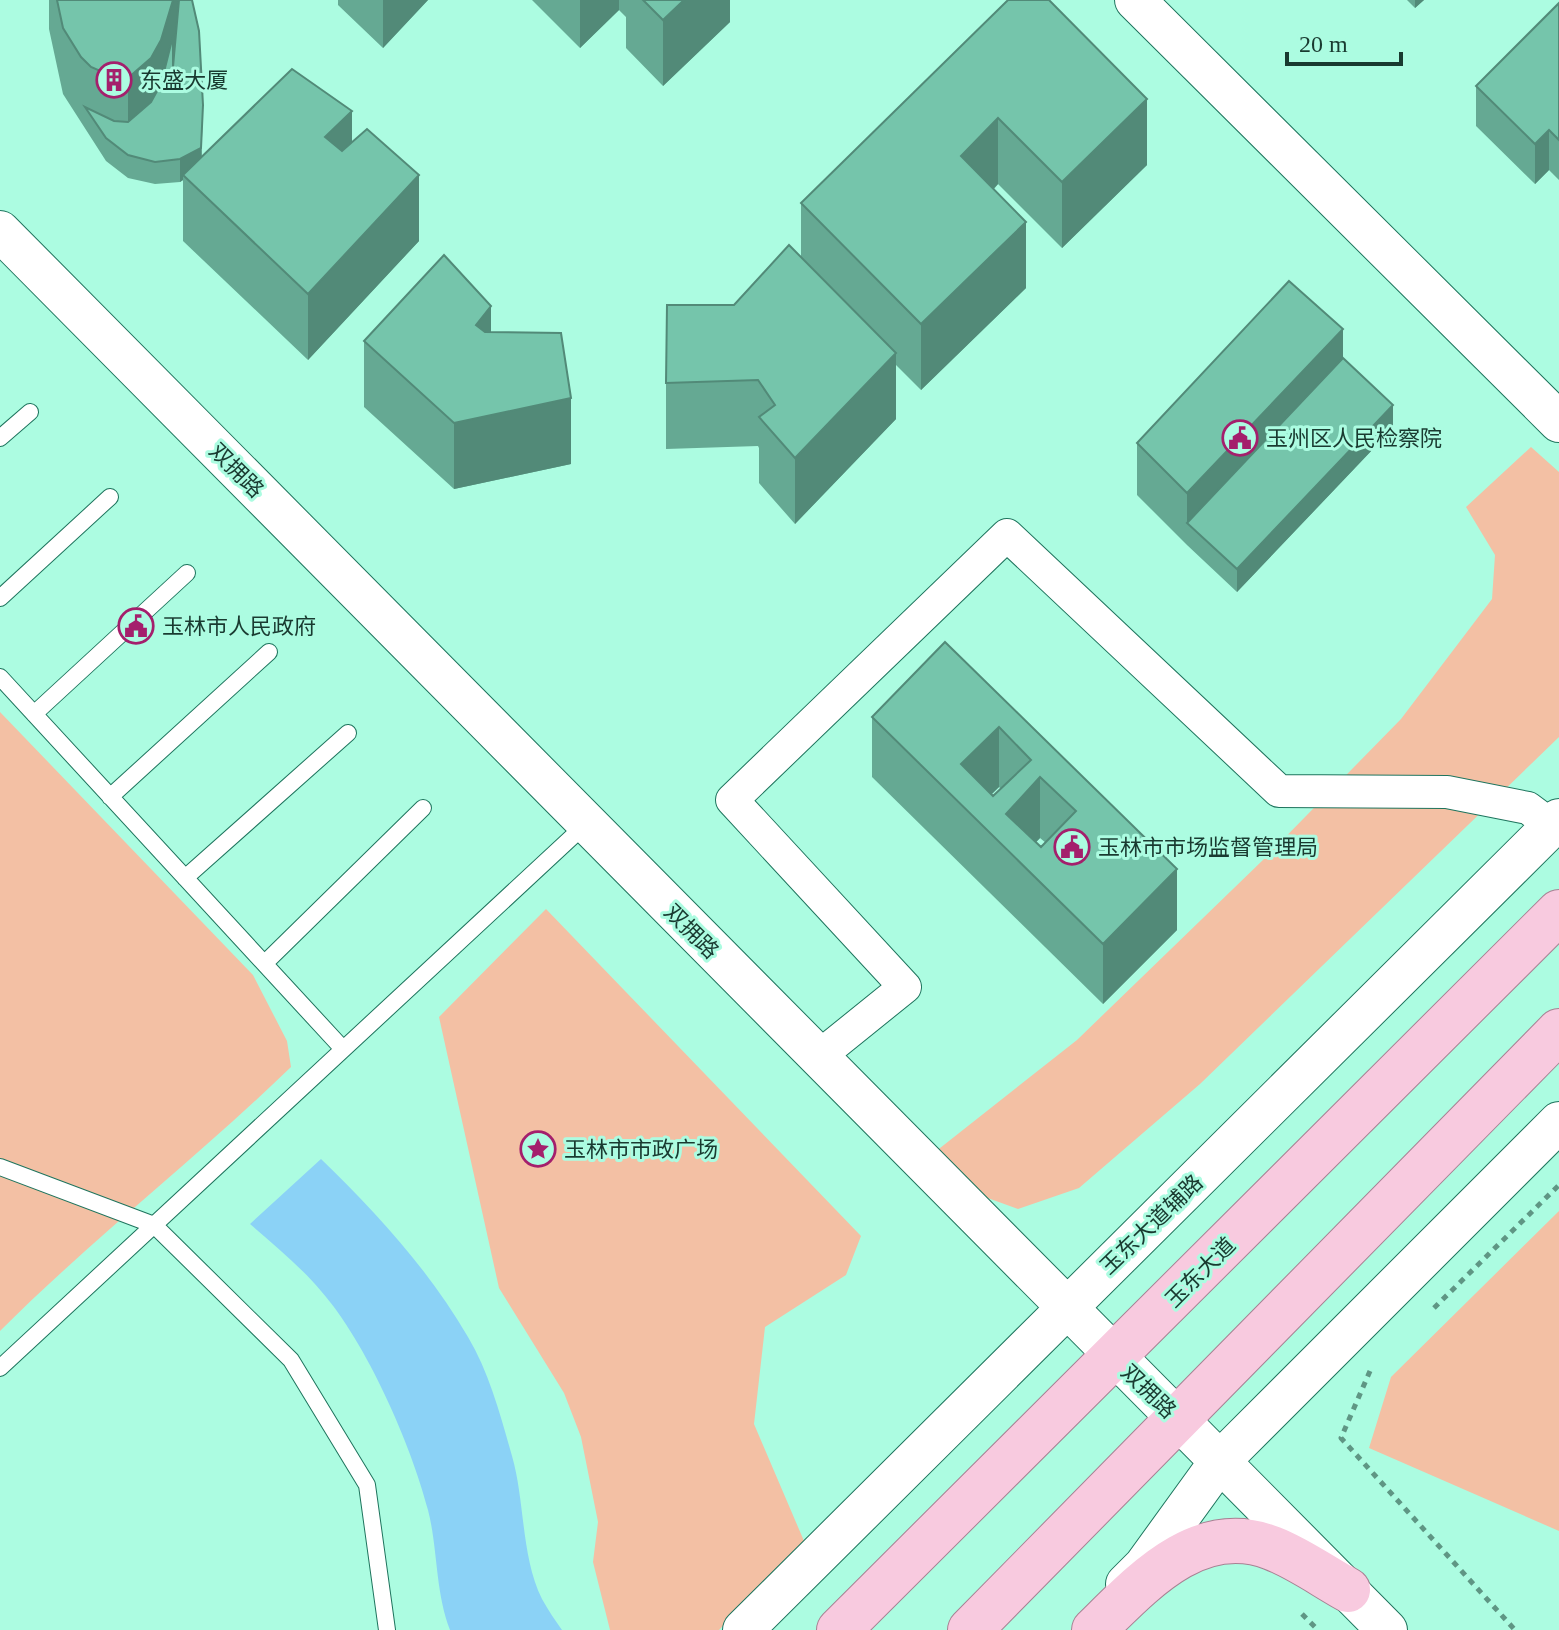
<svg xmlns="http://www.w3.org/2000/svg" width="1559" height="1630" font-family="'Times New Roman','Noto Sans SC',serif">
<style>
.green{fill:#f3c0a4}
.water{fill:#8bd2f6}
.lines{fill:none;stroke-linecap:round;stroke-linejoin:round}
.service-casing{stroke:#1e745d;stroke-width:18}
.minor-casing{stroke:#1e745d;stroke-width:34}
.tertiary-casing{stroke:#1e745d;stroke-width:42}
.primary-casing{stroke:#a78193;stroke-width:46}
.path{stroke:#5f9684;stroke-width:5;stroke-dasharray:6 6;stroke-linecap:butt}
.service{stroke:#fff;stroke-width:16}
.minor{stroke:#fff;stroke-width:32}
.tertiary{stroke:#fff;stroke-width:40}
.primary{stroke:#f8cadf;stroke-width:44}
.wall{fill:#65a993;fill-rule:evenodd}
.shaded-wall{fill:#528a78}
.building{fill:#75c5ab;stroke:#528a78;stroke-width:2;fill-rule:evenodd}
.labels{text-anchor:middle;stroke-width:6;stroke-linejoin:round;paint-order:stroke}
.poi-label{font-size:22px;fill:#193a30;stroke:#acfce1;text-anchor:start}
.street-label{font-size:22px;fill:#193a30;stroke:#acfce1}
</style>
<rect width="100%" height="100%" fill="#acfce1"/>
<!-- green -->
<path class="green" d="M1531 447 1559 472V737L1200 1084 1079 1188 1018 1209 974 1193 935 1152 1077 1040 1264 859 1401 719 1492 599 1495 555 1466 507Z
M0 712 253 975 287 1041 291 1067C196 1159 93 1238 0 1331Z
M546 909 861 1236 846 1275 765 1327 754 1424 804 1541 719 1630H610L593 1562 598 1522 581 1437 564 1393 499 1288 439 1017Z
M1559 1211V1531L1369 1448 1391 1377Z"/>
<!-- water -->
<path class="water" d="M321 1159C376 1212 429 1270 468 1337 489 1372 501 1417 512 1456 525 1501 521 1557 542 1599 548 1610 555 1620 562 1630H450C435 1591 438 1549 428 1510 411 1444 366 1342 321 1291 300 1266 274 1245 250 1224Z"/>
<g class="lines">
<defs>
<path id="service" d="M0 438 30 412
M0 598 110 497
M0 677 343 1049
M34 714 187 573
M110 797 269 652
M185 878 348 733
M265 963 423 808
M0 1167 154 1225 291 1360 367 1485 387 1630
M0 1368 586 824"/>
<path id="minor" d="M817 1058 905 987 732 800 1007 535 1279 791 1447 792 1528 808 1552 826"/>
<path id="tertiary" d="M1135 0 1559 422
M0 231 1387 1630
M1126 1584 1144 1566 1220 1461 1559 1122
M743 1630 1559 819"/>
<path id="primary" d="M839 1630 1559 912
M970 1630 1559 1031
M1094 1630C1141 1584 1198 1519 1272 1548 1298 1558 1323 1576 1348 1590"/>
</defs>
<!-- service casing -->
<use href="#service" class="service-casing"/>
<!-- minor casing -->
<use href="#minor" class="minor-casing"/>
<!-- tertiary casing -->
<use href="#tertiary" class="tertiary-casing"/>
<!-- primary casing -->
<use href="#primary" class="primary-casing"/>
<!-- path -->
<path class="path" d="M1434 1308 1559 1185
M1370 1371 1341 1438 1515 1630
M1302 1614 1318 1630"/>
<!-- service -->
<use href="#service" class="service"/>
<!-- minor -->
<use href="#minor" class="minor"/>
<!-- tertiary -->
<use href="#tertiary" class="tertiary"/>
<!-- primary -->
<use href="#primary" class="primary"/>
</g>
<!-- wall -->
<path class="wall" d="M49 0H192L202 157 352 142 419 241 308 360 183 241V180L180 182 155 184 128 178 106 161 63 94 49 29Z
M338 0H428L383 48 338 5Z
M532 0H730V22L663 86 626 48V17L619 10 580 48Z
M1008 0 1147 165 1062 248 998 184 994 189 1026 288 921 390 896 365V419L795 524 759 483V448L758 446 666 449V383L734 305 801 257V203Z
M1407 0H1424L1415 8Z
M1559 3V180L1549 170 1535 184 1476 126V86Z
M491 332 571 464 454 489 364 407V341Z
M1343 358 1393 428 1237 592 1187 545 1137 495V443Z
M945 642 1177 930 1103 1004 872 777V717ZM999 787 1001 789 993 796 991 795ZM1040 838 1046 843 1041 847 1036 842Z"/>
<!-- shaded-wall -->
<path class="shaded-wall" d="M173 0H179L173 67 128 144V78Z
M383 0H428L383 48Z
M580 0H619V10L580 48Z
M684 0H730V22L663 86V20Z
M1415 0H1424L1415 8Z
M1147 99V165L1062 248V182Z
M203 105 201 170 183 175V180L180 182V159Z
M352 111V177L325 137Z
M998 118V184L961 222V156Z
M1549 130V170L1535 184V144Z
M419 175V241L308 360V294Z
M1026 222V288L921 390V324Z
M491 306V372L476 325Z
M1343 329V381L1187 523V545V493Z
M896 353V419L795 524V458Z
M571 398V464L454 489V423Z
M1393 405V428L1237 592V569Z
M999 727V787L971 814 961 764Z
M1040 777V838L1018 861 1006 814Z
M1177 869V930L1103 1004V944Z"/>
<!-- building -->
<path class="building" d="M57 0H173L161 40 151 58 128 78 114 77 91 67 81 57 63 28Z
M179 0H192L199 31 203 105 201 148 180 159 155 162 128 155 106 138 85 107 114 121 128 122 151 102 161 84 173 36V67Z
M643 0H684L663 20Z
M1008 0H1049L1147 99 1062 182 998 118 961 156 1026 222 921 324 801 203Z
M1559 3V140L1549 130 1535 144 1476 86Z
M292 69 352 111 325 137 342 151 367 129 419 175 308 294 183 175Z
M789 245 896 353 795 458 759 417 775 405 758 380 666 383 667 305H734Z
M444 255 491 306 476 325 485 332 561 333 571 398 454 423 364 341Z
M1289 281 1343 329 1187 493 1137 443Z
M1343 358 1393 405 1237 569 1187 523Z
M945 642 1177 869 1103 944 872 717ZM999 727 1031 760 993 796 961 764ZM1040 777 1076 811 1041 847 1006 814Z"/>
<!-- icons -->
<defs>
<symbol id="building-ring" viewBox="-11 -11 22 22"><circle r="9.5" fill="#acfce1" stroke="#a41f6c" stroke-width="1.5"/><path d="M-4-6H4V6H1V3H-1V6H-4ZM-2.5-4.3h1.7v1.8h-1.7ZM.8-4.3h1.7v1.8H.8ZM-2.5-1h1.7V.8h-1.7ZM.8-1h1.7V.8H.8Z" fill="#a41f6c"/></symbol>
<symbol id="civic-ring" viewBox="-11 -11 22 22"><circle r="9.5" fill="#acfce1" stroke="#a41f6c" stroke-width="1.5"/><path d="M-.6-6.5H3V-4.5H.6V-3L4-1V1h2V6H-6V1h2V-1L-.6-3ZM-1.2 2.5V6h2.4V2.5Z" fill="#a41f6c"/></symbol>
<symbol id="sight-ring" viewBox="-11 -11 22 22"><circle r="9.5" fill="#acfce1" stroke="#a41f6c" stroke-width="1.5"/><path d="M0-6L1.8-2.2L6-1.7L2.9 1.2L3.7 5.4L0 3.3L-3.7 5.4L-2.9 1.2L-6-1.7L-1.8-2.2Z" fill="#a41f6c"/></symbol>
</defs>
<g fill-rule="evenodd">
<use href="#building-ring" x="94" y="60" width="40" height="40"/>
<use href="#civic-ring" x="1220" y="418" width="40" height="40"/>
<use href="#civic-ring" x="116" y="606" width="40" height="40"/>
<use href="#civic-ring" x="1052" y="827" width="40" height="40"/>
<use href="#sight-ring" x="518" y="1129" width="40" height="40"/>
</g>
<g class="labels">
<!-- poi labels -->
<g class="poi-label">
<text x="140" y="88">东盛大厦</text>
<text x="1266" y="446">玉州区人民检察院</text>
<text x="162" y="634">玉林市人民政府</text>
<text x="1098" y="855">玉林市市场监督管理局</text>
<text x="564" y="1157">玉林市市政广场</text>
</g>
<!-- street labels -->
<g class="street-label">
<text transform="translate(237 470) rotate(45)" y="8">双拥路</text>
<text transform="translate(692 931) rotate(45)" y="8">双拥路</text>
<text transform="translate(1151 1224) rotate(-44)" y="8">玉东大道辅路</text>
<text transform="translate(1200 1272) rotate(-45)" y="8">玉东大道</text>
<text transform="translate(1149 1391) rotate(44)" y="8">双拥路</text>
</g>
</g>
<!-- scale -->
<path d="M1287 52v12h114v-12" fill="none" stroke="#193a30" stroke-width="4"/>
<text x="1299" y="52" font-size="24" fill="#193a30" stroke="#acfce1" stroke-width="6" paint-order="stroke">20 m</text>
</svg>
